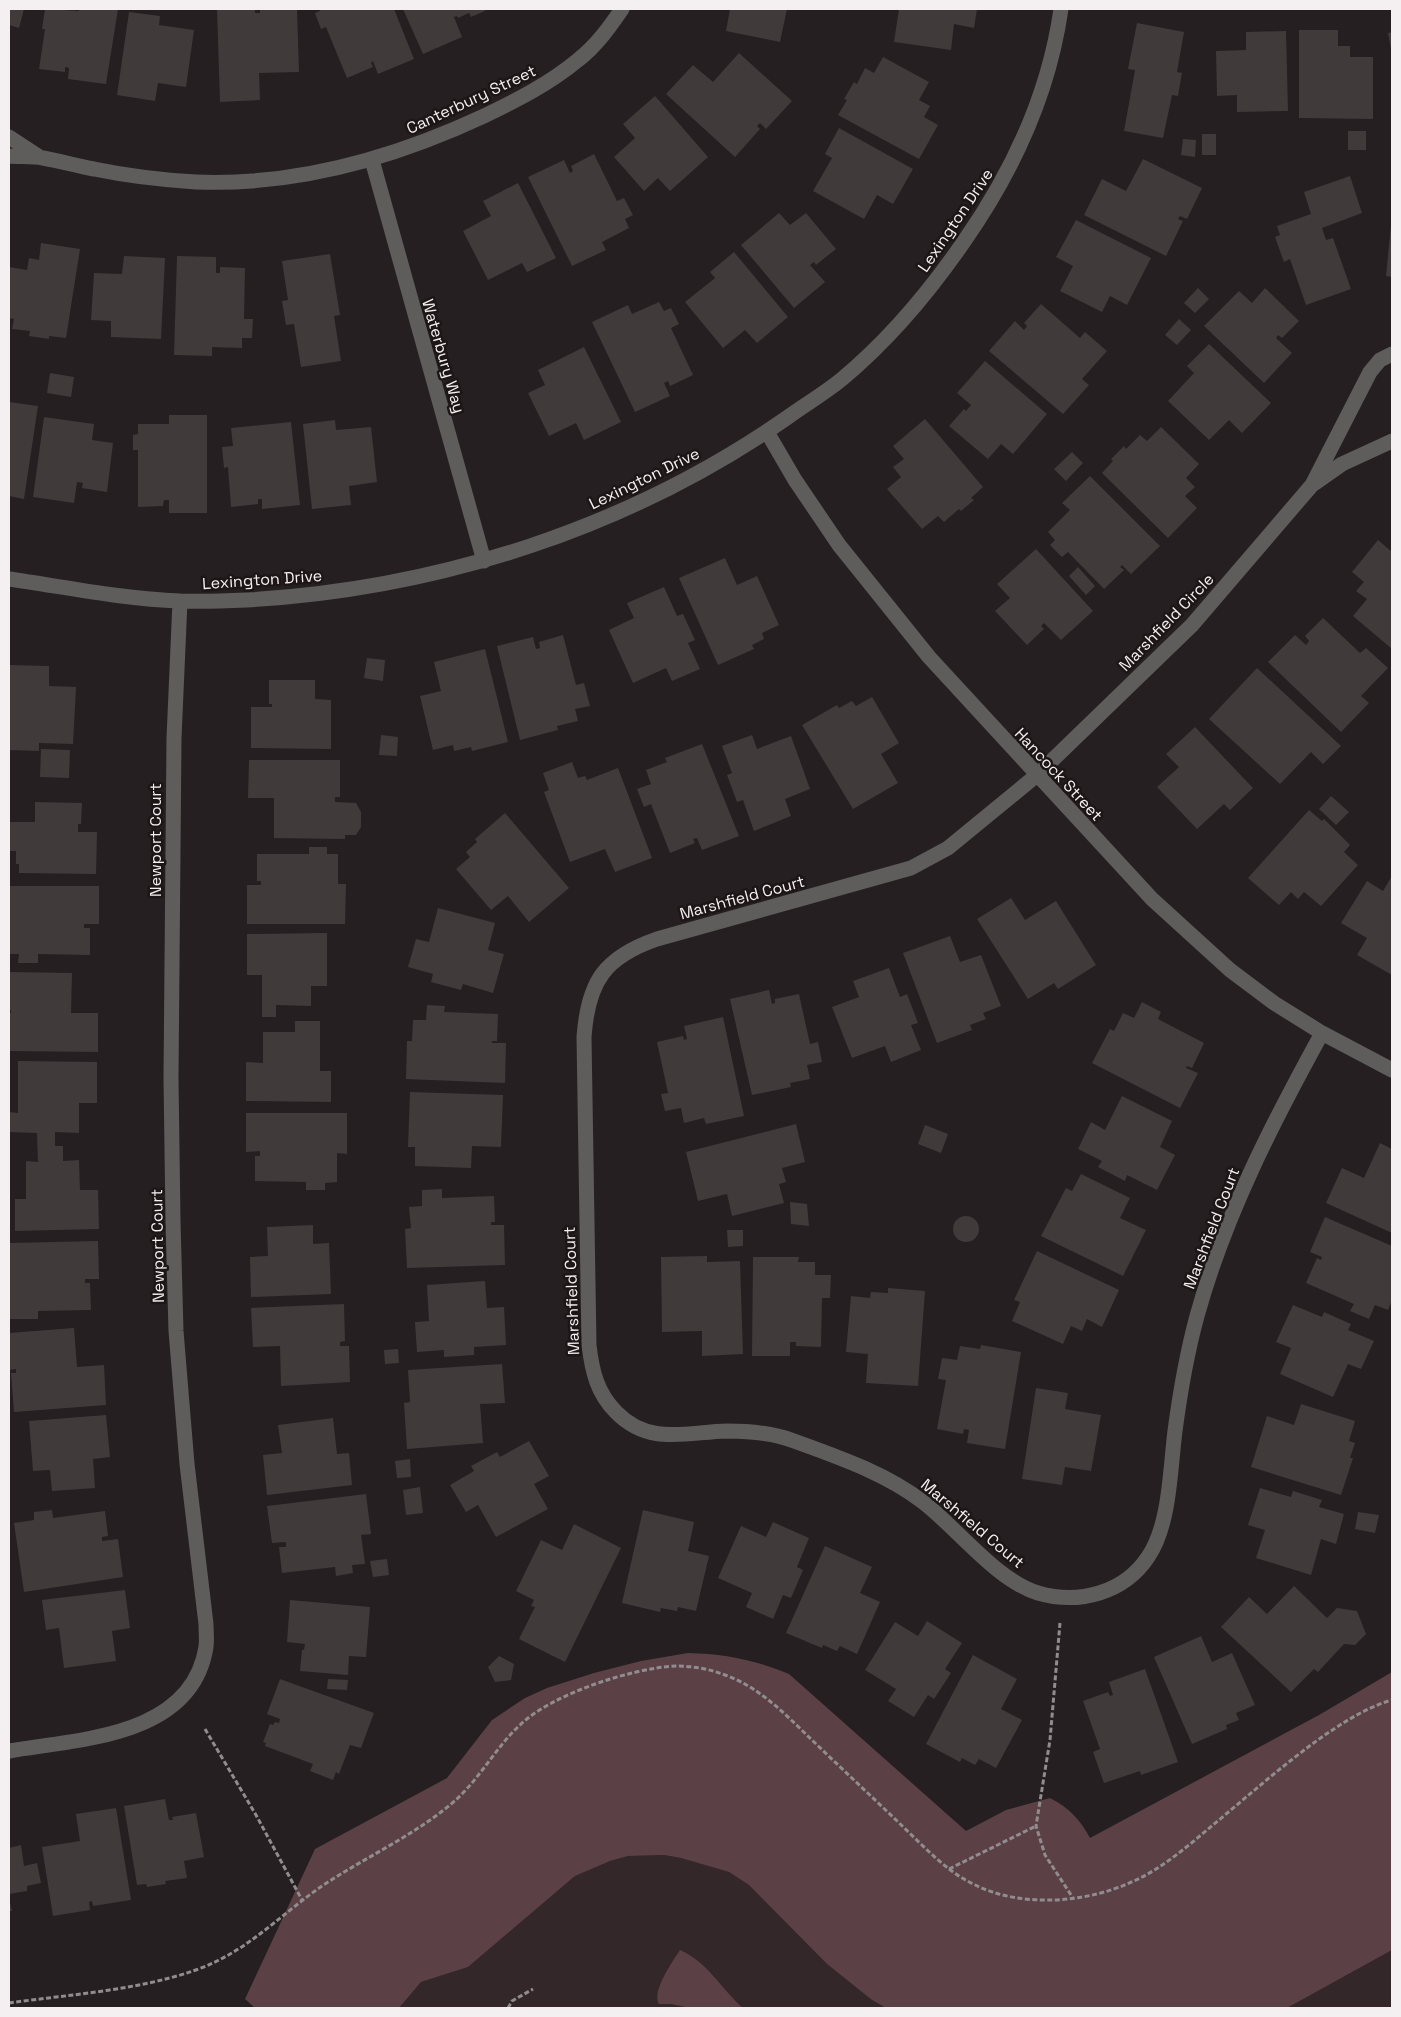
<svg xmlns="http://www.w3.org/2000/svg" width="1401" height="2017" font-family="'Space Grotesk',sans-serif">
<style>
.built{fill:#34272a}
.green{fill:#5b4046}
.building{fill:#403a3b}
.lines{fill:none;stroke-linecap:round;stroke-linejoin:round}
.path{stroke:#918c8e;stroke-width:3;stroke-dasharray:5 2.5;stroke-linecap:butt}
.street{stroke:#5f5c5c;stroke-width:15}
.labels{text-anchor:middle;stroke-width:5;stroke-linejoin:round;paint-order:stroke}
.street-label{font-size:16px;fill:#f4f0f1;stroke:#1c1617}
</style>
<rect width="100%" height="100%" fill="#251f21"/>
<!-- built -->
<path class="built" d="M664 1855 681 1858 729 1872 749 1885 827 1964 872 2000 886 2008H399L421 1982 468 1967 575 1876 610 1861 628 1856Z
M1392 1950V2008H1287Z"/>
<!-- green -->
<path class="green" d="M688 1653C725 1654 756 1660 789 1674L966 1831 1006 1810 1050 1798C1069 1808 1080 1819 1090 1838L1319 1715 1392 1672V1950L1287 2008H886L872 2000 827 1964 749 1885 729 1872 681 1858 664 1855 628 1856 610 1861 575 1876 468 1967 421 1982 399 2008H255L245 1999 315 1849 447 1778 492 1720 525 1698 547 1688 594 1673 641 1661Z
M680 1950C709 1963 720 1988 743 2008H690L671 2004H659C651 1992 673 1961 680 1950Z"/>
<!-- building -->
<path class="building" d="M9 9H24L19 28 9 25Z
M45 9 79 11V9H118L106 84 68 79 69 68 65 67V72L39 69 45 29H42Z
M217 9H255V13H260V9H297L299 72 259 73 260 100 220 102Z
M319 9H394L414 59 378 74 373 61 371 63 373 67 347 78 326 27 321 29 315 13 320 11Z
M403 9H484L485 11 471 17 469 13 458 18 457 16 454 17 462 37 423 54Z
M730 9H787L780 42 726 31Z
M899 9H977L974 28 954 24 951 50 894 42Z
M129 12 160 16 159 25 194 30 186 87 158 83 155 101 117 95Z
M1137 23 1184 32 1177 72 1182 73 1178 96 1172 95 1163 138 1124 131 1135 70 1128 69Z
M1299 30H1338V46H1350V57H1373V119L1299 118Z
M1286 31 1288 111 1237 112V95L1217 96 1216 51 1246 50V32Z
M1392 32V49H1391L1388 33Z
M739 53 792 101 766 129 760 123 757 126 760 129 735 157 666 94 693 65 713 82Z
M883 57 929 82 919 100 930 106 924 117 938 125 919 159 838 115 847 100 844 99 854 82 857 84 865 68 874 73Z
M655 96 708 157 670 191 658 178 644 191 614 157 635 138 623 124Z
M839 128 913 169 893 204 877 195 864 219 813 191 832 158 825 154Z
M1348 131H1366V150H1348Z
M1202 134H1216V155H1202Z
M1183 139 1196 140 1195 157 1181 155Z
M594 154 617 201 624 198 633 215 625 219 629 228 602 242 606 250 572 266 528 177 564 160 570 173 573 171 571 166Z
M1143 159 1202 188 1187 219 1180 216 1178 219 1183 221 1166 256 1084 215 1102 179 1126 191Z
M1350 176 1362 213 1322 228 1326 240 1333 238 1351 289 1306 305 1290 259 1284 262 1275 237 1280 235 1277 226 1311 214 1304 192Z
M518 183 556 258 527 272 522 263 488 280 463 231 491 216 483 201Z
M779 213 790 225 806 213 836 249 816 265 814 262 810 265 825 282 794 308 741 245Z
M1076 220 1151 258 1127 305 1110 296 1102 312 1060 291 1073 266 1056 257Z
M1391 225H1392V277L1386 276Z
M41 243 80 249 66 338 49 336V339L29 336 30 331 12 329 14 319 9 318V267L27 270 29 258 39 260Z
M734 252 788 317 757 343 745 330 723 348 685 302 715 278 710 272Z
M330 254 340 315 334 316 341 361 301 367 294 324 286 325 282 301 288 300 282 261Z
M124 256 165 258 161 339 111 337V321L91 320 94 273 122 274Z
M177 256 216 257V273H220V267L245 268 244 319H253L252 338H242V348L212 347V356L174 355Z
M1198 288 1209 299 1195 313 1184 303Z
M1265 288 1299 321 1282 338 1278 335 1276 338 1292 353 1264 383 1204 326 1239 291 1252 303Z
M659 302 664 311 671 308 679 324 671 328 693 375 670 386 668 381 664 383 670 396 635 412 592 322 628 305 632 314Z
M1041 304 1080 338 1085 332 1107 351 1082 379 1089 385 1063 414 989 351 1015 321 1024 330 1027 326 1024 323Z
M1179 319 1191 330 1177 345 1165 335Z
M1209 344 1271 403 1242 433 1229 420 1209 440 1168 401 1194 373 1187 366Z
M584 347 621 422 584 440 576 423 549 436 528 393 545 385 538 370Z
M985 361 1047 414 1013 454 1001 444 988 459 949 426 964 409 966 411 971 405 957 393Z
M50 373 74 377 71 397 47 393Z
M9 402 38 406 24 499 9 496Z
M169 415H207V513H169V500H164L163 506 138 507V450H133V435L138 434V424H169Z
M44 417 94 424 92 440 113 443 107 492 82 488 83 483 77 482 74 503 33 497Z
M925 419 983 487 971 498 974 500 961 511 959 509 944 522 938 516 922 529 887 489 901 477 893 467 904 459 893 446Z
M335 420 336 430 371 427 377 482 349 486 351 505 312 509 303 424Z
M291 422 300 505 262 509V499H258V504L231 507 228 467 224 468 222 447 233 446 231 428Z
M1161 427 1199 464 1186 478 1195 487 1185 496 1197 508 1168 538 1102 473 1113 461 1111 459 1124 446 1126 449 1140 435 1147 441Z
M1072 452 1083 463 1066 481 1054 469Z
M1090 476 1160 546 1131 574 1122 565 1120 567 1124 570 1104 589 1068 552 1062 557 1050 545 1055 540 1048 532 1070 510 1062 503Z
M1378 540 1392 552V649L1353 616 1367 599 1356 591 1364 582 1352 572Z
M1036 549 1093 611 1061 640 1044 623 1041 626 1044 629 1027 645 995 611 1010 598 997 584Z
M725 558 737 585 757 576 779 625 762 633 764 639 752 645 754 649 718 665 679 578Z
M1078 567 1095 586 1086 595 1069 576Z
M664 587 677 616 683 614 695 640 688 643 700 669 672 681 666 668 633 683 609 630 634 618 627 603Z
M1323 618 1360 653 1366 648 1388 668 1361 696 1369 703 1341 732 1268 662 1295 635 1306 645 1309 641 1305 636Z
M563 635 576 685 584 683 590 706 575 709 578 721 557 726 558 730 520 740 497 646 533 637 536 649 540 648 539 642Z
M485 649 508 742 472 751 471 747 454 751 453 745 433 750 420 696 441 691 434 662Z
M367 658 385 660 383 681 364 678Z
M10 665 49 666V686L76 687 73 744 39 743V751L9 750Z
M1257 668 1341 746 1323 764 1311 752 1280 784 1209 719Z
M269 680H315V699L331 700V749L251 748V707H272V704H269Z
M872 697 899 743 881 754 898 783 853 809 802 725 837 705 839 708 852 701 856 706Z
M1195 727 1253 788 1230 810 1224 804 1197 829 1157 787 1179 767 1166 754Z
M381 735 398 737 397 756 379 755Z
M752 735 757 749 791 736 810 789 785 799 791 816 754 831 743 800 737 802 727 775 732 773 722 746Z
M702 744 739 836 702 850 697 838 693 839 695 843 670 853 651 804 644 807 637 789 651 784 646 770 667 762 665 758Z
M41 749 70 750 69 778 40 777Z
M249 760H340V797H335V802L356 803 361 812V827L356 835H345V839L274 838V798H248Z
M572 762 578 778 585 776 587 780 618 768 652 858 615 872 605 849 570 862 544 792 549 790 543 773Z
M1331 796 1349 812 1336 825 1319 809Z
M35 802 82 803 81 824H78V832H97L96 874 19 873V864H16V851H9V822H35Z
M1309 810 1322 821 1324 819 1350 845 1344 852 1358 865 1321 906 1304 892 1298 899 1291 892 1279 905 1248 878Z
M505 813 569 888 529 922 508 896 491 910 456 869 470 857 466 852 477 842 475 839Z
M309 847H327V854H338V884H346L345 924H247V885H261V881H257V854H309Z
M1392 876V975L1357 955 1367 938 1341 923 1367 881 1383 891Z
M9 886H99V924H84V928H90V955L38 954V963H18L19 954H9Z
M1011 898 1025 920 1056 901 1096 965 1058 989 1054 983 1028 999 977 919Z
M438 908 495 923 488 950 504 954 493 993 463 984 461 990 431 982 433 974 408 967 416 939 429 942Z
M327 933V986H311V1006L276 1005V1017H262V975H247V934Z
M950 936 960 962 981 955 1001 1006 983 1013 986 1019 970 1025 972 1030 937 1043 903 953Z
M889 968 900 997 907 994 918 1023 911 1025 921 1050 891 1062 885 1046 852 1058 832 1007 859 997 853 981Z
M9 972 72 973 71 1013H98V1052L9 1051V1013H11V1010H9Z
M769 990 772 1004 775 1003V999L799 994 810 1044 818 1042 822 1062 807 1065 810 1079 790 1083 791 1087 752 1095 730 999Z
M1142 1002 1161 1012 1158 1019 1204 1043 1192 1068 1187 1066 1186 1068 1198 1073 1180 1108 1092 1063 1110 1029 1114 1031 1123 1013 1134 1018Z
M427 1005 445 1006 444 1012 498 1014 497 1041H492V1043H506L505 1083 406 1079 407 1041H412L413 1020H426Z
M723 1017 744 1116 706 1124 704 1118 684 1123 681 1108 665 1111 661 1094 668 1093 657 1042 683 1036 684 1040 687 1039 684 1026Z
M295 1021H320V1071H331V1102L246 1101V1062L263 1063V1032H295Z
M18 1061 97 1062V1103H79V1133L55 1132V1146H63V1161L79 1160 80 1190H98L99 1229 15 1231V1199H26V1161L38 1162 37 1133 9 1132V1112L18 1113Z
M410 1092 503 1095 501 1147 472 1146 471 1168 415 1166V1147H408Z
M1122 1096 1172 1121 1160 1147 1175 1155 1157 1190 1127 1175 1125 1181 1098 1167 1102 1161 1078 1149 1091 1122 1105 1130Z
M246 1113H347V1154L337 1153V1182L325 1183V1190H306V1182L255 1181V1156H260V1151L246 1152Z
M796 1124 805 1162 782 1168 786 1182 779 1184 784 1203 732 1216 727 1194 698 1201 686 1152Z
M925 1125 948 1134 941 1153 918 1144Z
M1380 1143 1392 1149V1233L1326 1203 1342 1168 1364 1178Z
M1081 1174 1130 1198 1120 1218 1146 1230 1123 1276 1041 1236 1066 1188 1072 1191Z
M442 1189V1198L494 1196 495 1222H491V1225H504L505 1265 407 1268 405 1229 411 1228 409 1207 422 1206V1190Z
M790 1202 807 1204 809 1226 791 1224Z
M953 1229a13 13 0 1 1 26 0a13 13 0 1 1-26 0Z
M1325 1217 1392 1246V1300L1388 1310 1375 1305 1369 1319 1350 1311 1354 1304 1306 1283 1317 1258 1321 1260 1322 1257 1310 1252Z
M313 1225V1244L329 1243 331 1294 251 1297 250 1257 268 1256 267 1227Z
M727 1230H743V1246L728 1247Z
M98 1241 99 1279H85V1283H90L91 1310 38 1311V1319H9V1243Z
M1037 1251 1119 1290 1102 1327 1087 1319 1082 1331 1071 1326 1063 1344 1012 1321 1020 1302 1014 1300Z
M707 1256V1262L740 1261 743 1354 702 1356V1331L662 1332 661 1257Z
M753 1257H799L798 1262H815V1275H831L830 1298H822L821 1347 796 1346V1342H790V1356H752Z
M485 1281 487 1308 504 1307 506 1345 474 1347V1355L444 1357V1350L417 1352 415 1322 429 1321 427 1285Z
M888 1288 925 1291 918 1386 866 1383 868 1354 846 1352 851 1296 870 1298 871 1292 888 1293Z
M344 1304 345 1341 340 1342V1346H349L350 1382 281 1386 280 1346 253 1347 251 1308Z
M1293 1305 1322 1317 1324 1312 1351 1324 1348 1330 1374 1341 1361 1369 1348 1364 1333 1397 1280 1374 1291 1348 1276 1342Z
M74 1328 77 1367 104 1365 106 1405 14 1412 11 1373H16V1369L9 1370V1333Z
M981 1345 1021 1352 1005 1449 967 1443 969 1430 964 1429 963 1434 937 1429 946 1380 938 1379 942 1358 957 1360 960 1346 980 1349Z
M398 1349 399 1363 385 1364 384 1350Z
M502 1364 505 1403 480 1404 483 1443 407 1449 404 1403 410 1402 408 1370Z
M1036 1388 1068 1393 1065 1409 1101 1415 1091 1471 1065 1467 1062 1485 1022 1479Z
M1301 1404 1355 1421 1349 1441 1355 1443 1350 1458H1353L1341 1495 1251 1467 1267 1416 1294 1425Z
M106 1415 110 1457 93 1459 95 1488 52 1491 50 1470 33 1471 29 1421Z
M333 1418 337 1454 349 1453 352 1485 267 1495 263 1455 282 1453 278 1425Z
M529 1441 549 1476 534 1484 548 1509 496 1537 478 1505 466 1512 450 1485 474 1471 471 1466 497 1452 500 1457Z
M410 1459 411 1477 397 1478 395 1461Z
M420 1487 423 1513 406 1515 403 1490Z
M1260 1488 1291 1497 1293 1491 1322 1500 1319 1507 1344 1514 1336 1544 1321 1539 1311 1575 1256 1558 1265 1530 1248 1525Z
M366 1494 371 1534 361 1535 365 1564 352 1565 353 1573 336 1576 335 1567 282 1573 279 1547H286V1542L272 1543 267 1506Z
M52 1510 53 1518 105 1511 108 1536 102 1537V1541L118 1539 123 1577 24 1592 14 1523 34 1520V1512Z
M643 1510 694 1522 688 1551 709 1556 696 1611 678 1607 677 1611 661 1608 660 1612 622 1603Z
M1358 1512 1379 1515 1375 1533 1355 1529Z
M773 1522 809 1538 797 1567 803 1570 791 1598 783 1595 773 1619 746 1607 752 1593 718 1578 741 1526 766 1537Z
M574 1524 621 1548 565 1662 519 1639 535 1607 531 1606 534 1600 516 1591 541 1540 562 1550Z
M825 1546 872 1567 860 1593 880 1602 857 1654 840 1646 837 1651 823 1645 822 1648 786 1633Z
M387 1559 389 1575 373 1577 370 1561Z
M1294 1586 1327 1618 1337 1608 1357 1611 1366 1634 1355 1645 1344 1644 1318 1672 1314 1669 1291 1692 1221 1627 1249 1597 1267 1614Z
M125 1590 130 1628 112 1631 116 1661 64 1668 59 1628 46 1630 42 1600Z
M290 1600 370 1607 366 1657 349 1656 348 1675 300 1671 302 1650H304L305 1644 287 1642Z
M927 1621 962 1643 945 1669 951 1673 934 1699 928 1695 914 1717 888 1701 896 1689 865 1670 895 1622 918 1636Z
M1201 1636 1212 1662 1232 1653 1255 1705 1236 1713 1239 1720 1226 1725 1227 1729 1192 1744 1154 1657Z
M973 1655 1017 1679 1001 1709 1022 1720 996 1768 979 1759 975 1765 962 1758 960 1762 926 1744Z
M499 1656 514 1664 511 1680 495 1682 488 1667Z
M1145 1669 1178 1762 1141 1775 1140 1771 1104 1783 1093 1752 1100 1749 1083 1701 1108 1692 1110 1696 1113 1695 1109 1682Z
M280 1679 374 1713 361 1748 350 1745 339 1774 336 1772 333 1780 310 1771 313 1764 265 1746 266 1743 263 1742 270 1724 273 1725 275 1722 279 1723 280 1719 267 1714Z
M328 1679 348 1680 347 1690 327 1689Z
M165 1799 169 1820H173L172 1817 196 1813 204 1857 184 1861 187 1878 165 1881 166 1884 147 1887 146 1884 137 1885 124 1806Z
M116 1808 131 1900 93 1906 92 1901 89 1902 90 1910 53 1916 42 1847 80 1841 76 1814Z
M21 1845 24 1866 37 1863 41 1883 27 1886V1891L9 1894V1848Z
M9 1899 12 1911H9Z"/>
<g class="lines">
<!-- path -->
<path class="path" d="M1060 1623 1050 1740 1036 1826 1045 1855 1073 1898
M205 1729 256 1815 302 1900
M949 1869 1036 1826
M9 2003C72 1994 160 1989 217 1961 256 1942 287 1910 322 1886 364 1858 411 1837 450 1805 479 1781 494 1749 520 1725 552 1694 632 1668 676 1666 693 1666 709 1669 725 1675 760 1687 788 1717 814 1742 841 1768 869 1794 896 1820 913 1836 930 1854 949 1869 977 1890 1006 1899 1041 1900 1073 1901 1107 1894 1136 1880 1164 1867 1189 1845 1213 1825 1249 1795 1284 1764 1322 1737 1344 1722 1367 1707 1392 1700
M508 2008 512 2001 533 1989"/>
<!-- street -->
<path class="street" d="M9 137 38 156
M9 156C20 157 32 156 43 158 60 161 77 166 94 169 128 176 162 180 196 182 296 186 394 158 484 116 517 100 549 84 578 60 596 46 609 28 622 9
M372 160 484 561
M767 432 795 480 839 545 929 657 1152 899 1230 970 1274 1003 1322 1033 1392 1070
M1315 483 1342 464 1392 441
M9 579C65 587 123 599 180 601 202 602 225 601 247 600 439 589 629 528 788 417 806 404 825 393 842 379 890 339 930 291 965 240 1013 171 1049 93 1061 9
M1322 1033C1272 1124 1225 1215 1197 1316 1187 1353 1180 1393 1175 1431 1170 1470 1170 1525 1148 1557 1124 1593 1079 1605 1038 1593 997 1581 957 1528 923 1502 885 1473 838 1457 794 1441 773 1433 750 1431 727 1431 686 1432 649 1446 616 1412 597 1393 592 1371 589 1345L584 1037C588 981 605 957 657 939L911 868 948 848 1037 775 1192 625 1312 485 1370 372 1380 360 1392 354
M9 1751C79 1739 192 1737 206 1647 207 1640 206 1632 206 1624L187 1464 176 1331 173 1221 171 1078 174 738 180 601"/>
</g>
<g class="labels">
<!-- street labels -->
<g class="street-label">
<text transform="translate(471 99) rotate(-25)" y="6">Canterbury Street</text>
<text transform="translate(955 220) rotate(-56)" y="6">Lexington Drive</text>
<text transform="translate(444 356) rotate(74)" y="6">Waterbury Way</text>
<text transform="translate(644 478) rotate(-26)" y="6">Lexington Drive</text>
<text transform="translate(262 579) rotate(-4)" y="6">Lexington Drive</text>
<text transform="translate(1166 622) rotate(-46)" y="6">Marshfield Circle</text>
<text transform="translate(1059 774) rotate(47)" y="6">Hancock Street</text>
<text transform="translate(155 840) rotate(-90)" y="6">Newport Court</text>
<text transform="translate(742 897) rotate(-15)" y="6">Marshfield Court</text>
<text transform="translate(1211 1228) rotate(-69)" y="6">Marshfield Court</text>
<text transform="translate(157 1246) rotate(-91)" y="6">Newport Court</text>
<text transform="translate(571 1291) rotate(-92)" y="6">Marshfield Court</text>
<text transform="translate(973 1523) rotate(40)" y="6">Marshfield Court</text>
</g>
</g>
<!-- border -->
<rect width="1401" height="2017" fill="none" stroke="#f4f0f1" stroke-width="20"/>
</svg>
